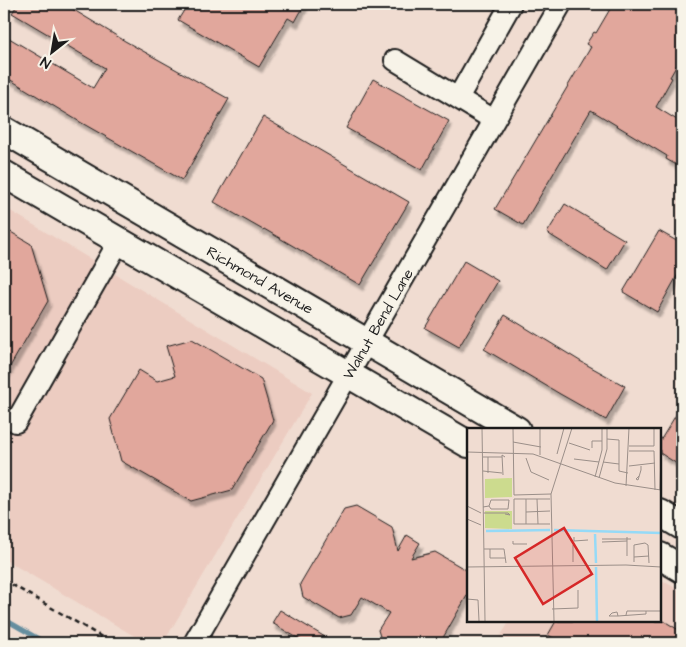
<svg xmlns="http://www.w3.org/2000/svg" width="686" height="647" font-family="'Architects Daughter',sans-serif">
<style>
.built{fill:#ecccc1}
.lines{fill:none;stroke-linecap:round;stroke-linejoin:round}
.stream{stroke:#658e9f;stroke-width:4.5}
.building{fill:#e1a79c;stroke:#1c1c1c;filter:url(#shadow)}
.minor-casing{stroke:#1c1c1c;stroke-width:24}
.major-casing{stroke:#1c1c1c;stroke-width:30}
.path{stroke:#1c1c1c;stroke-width:2.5;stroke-dasharray:5 4;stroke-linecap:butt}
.minor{stroke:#f7f3e8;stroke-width:20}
.major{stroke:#f7f3e8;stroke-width:26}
.labels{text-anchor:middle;stroke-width:5;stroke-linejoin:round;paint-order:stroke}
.street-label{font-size:15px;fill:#1c1c1c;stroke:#f7f3e8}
.inset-river{fill:none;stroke:#95daf7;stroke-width:2.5}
.inset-road{fill:none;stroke:#9b8f89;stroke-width:1}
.view{fill:#d62828;fill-opacity:0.15;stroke:#d62828;stroke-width:2.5}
.inset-edge{fill:none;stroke:#1c1c1c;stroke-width:2.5}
</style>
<defs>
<filter id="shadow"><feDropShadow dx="3" dy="5.5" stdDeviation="1" flood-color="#0004"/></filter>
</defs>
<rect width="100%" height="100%" fill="#f0dcd1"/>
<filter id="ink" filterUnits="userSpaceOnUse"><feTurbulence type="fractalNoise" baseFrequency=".02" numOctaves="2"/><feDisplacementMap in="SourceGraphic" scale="10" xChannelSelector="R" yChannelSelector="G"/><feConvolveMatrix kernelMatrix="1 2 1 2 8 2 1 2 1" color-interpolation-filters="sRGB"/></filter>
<g filter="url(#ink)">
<!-- built -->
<path class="built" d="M4 207 312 393 163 643H146L4 559Z
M660 579 682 592V643H496L510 621H660Z"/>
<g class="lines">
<!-- stream -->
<path class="stream" d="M4 619 46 643"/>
</g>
<!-- building -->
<path class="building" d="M18 4H64L125 41 229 99 182 180 80 122 4 76V35L93 88 105 68 12 13Z
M188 4H305L295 22 288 18 259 67 178 20Z
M613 4H682V56L670 77 672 78 656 107 682 123V168L666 159 667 156 591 110 523 225 495 209 591 47 586 44 594 32 596 33Z
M373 79 449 121 422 170 346 128Z
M263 117 409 202 360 285 264 229 263 230 214 202Z
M565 204 625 240 607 270 547 233Z
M4 228 31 244 48 301 4 377Z
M659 231 682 244V267L657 312 623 292Z
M464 261 498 281 459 347 425 328Z
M505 315 580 361 625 386 606 420 560 394 484 349Z
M192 339 261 379 273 420 232 490 191 501 121 461 110 419 139 370 157 381 175 376 166 346Z
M682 405V467L660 453V441Z
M356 506 392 527 398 551 407 535 420 543 411 558 435 552 468 571V594L440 643H382L378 630 389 613 362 597 351 615 339 618 303 597 300 584 344 509Z
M280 610 335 643H306L272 623Z
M556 621H664L682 632V643H563L548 635Z"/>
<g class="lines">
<defs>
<path id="minor" d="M395 60 494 120
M458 98 511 4
M16 422 119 241
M194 643 561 4"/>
<path id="major" d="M4 130 517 430
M4 174 468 444
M660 513 682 526
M660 556 682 569"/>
</defs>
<!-- minor casing -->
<use href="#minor" class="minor-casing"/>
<!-- major casing -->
<use href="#major" class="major-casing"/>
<!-- path -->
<path class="path" d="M4 580 112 643"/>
<!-- minor -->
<use href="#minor" class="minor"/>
<!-- major -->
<use href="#major" class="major"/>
</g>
</g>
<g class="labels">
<!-- street labels -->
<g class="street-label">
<text transform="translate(260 280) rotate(30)" y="5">Richmond Avenue</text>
<text transform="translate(378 324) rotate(-60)" y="5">Walnut Bend Lane</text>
</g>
</g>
<!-- overview -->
<g transform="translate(467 428)">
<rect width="194" height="194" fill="#f0dcd1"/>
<path d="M45 50V69L18 70V51Z" fill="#ccdb8e"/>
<path d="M18 83H45V101L18 100Z" fill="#ccdb8e"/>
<path class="inset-river" d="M87 102 194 105M19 103 83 102M128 106 129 135M129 139 130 193"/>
<path class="inset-road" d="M15 0 18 193M46 0 47 67 84 66M73 0V27M140 11 152 12V43L161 45M46 14 74 19M102 15 123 22M162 18H187V0M125 20V13H135M162 23H187L188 62M0 24 66 26 148 55 194 62M90 26 97 0M16 29H35M21 29V45M59 30 64 44 82 52M107 31 132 34M136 34 152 36M162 38 188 35M16 43 35 45M36 47 35 27 38 29M172 48 169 51 171 52 174 42V38M128 49 135 22V0M132 50 140 21V0M159 58 162 0M193 62 194 22M59 71V96M70 71 71 96M0 78 14 85M16 79 22 78 24 72H42L41 81H24L22 78M59 84 83 83M17 85H41L43 87 38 86M0 91 14 97M83 96H47V71H83M107 109V113L121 112M160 109V128M135 111H164M46 113V116H60M135 114 160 113M106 117V134M17 121H37L39 135M23 121V130H38M167 129 182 128M167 134V117L178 115 181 117 182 135M0 139 159 137 194 139M0 171 11 172 12 193M85 181 111 180V162M150 184 151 188H142L145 185ZM159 187 160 183H194M151 188 179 186V183M87 193 84 66 105 0"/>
<path class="view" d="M97 100 125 146 76 176 48 130Z"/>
<rect width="194" height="194" class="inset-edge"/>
</g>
<!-- margin -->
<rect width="686" height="647" fill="none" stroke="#f7f3e8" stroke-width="20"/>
<rect x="10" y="10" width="666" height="627" fill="none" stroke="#1c1c1c" stroke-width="2" filter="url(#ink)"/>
<!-- north arrow -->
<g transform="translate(52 52) rotate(211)" stroke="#f7f3e8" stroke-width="4" paint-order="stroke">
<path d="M0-4L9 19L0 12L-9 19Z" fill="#1c1c1c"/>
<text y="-8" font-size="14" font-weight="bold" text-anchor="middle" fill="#1c1c1c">N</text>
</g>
</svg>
